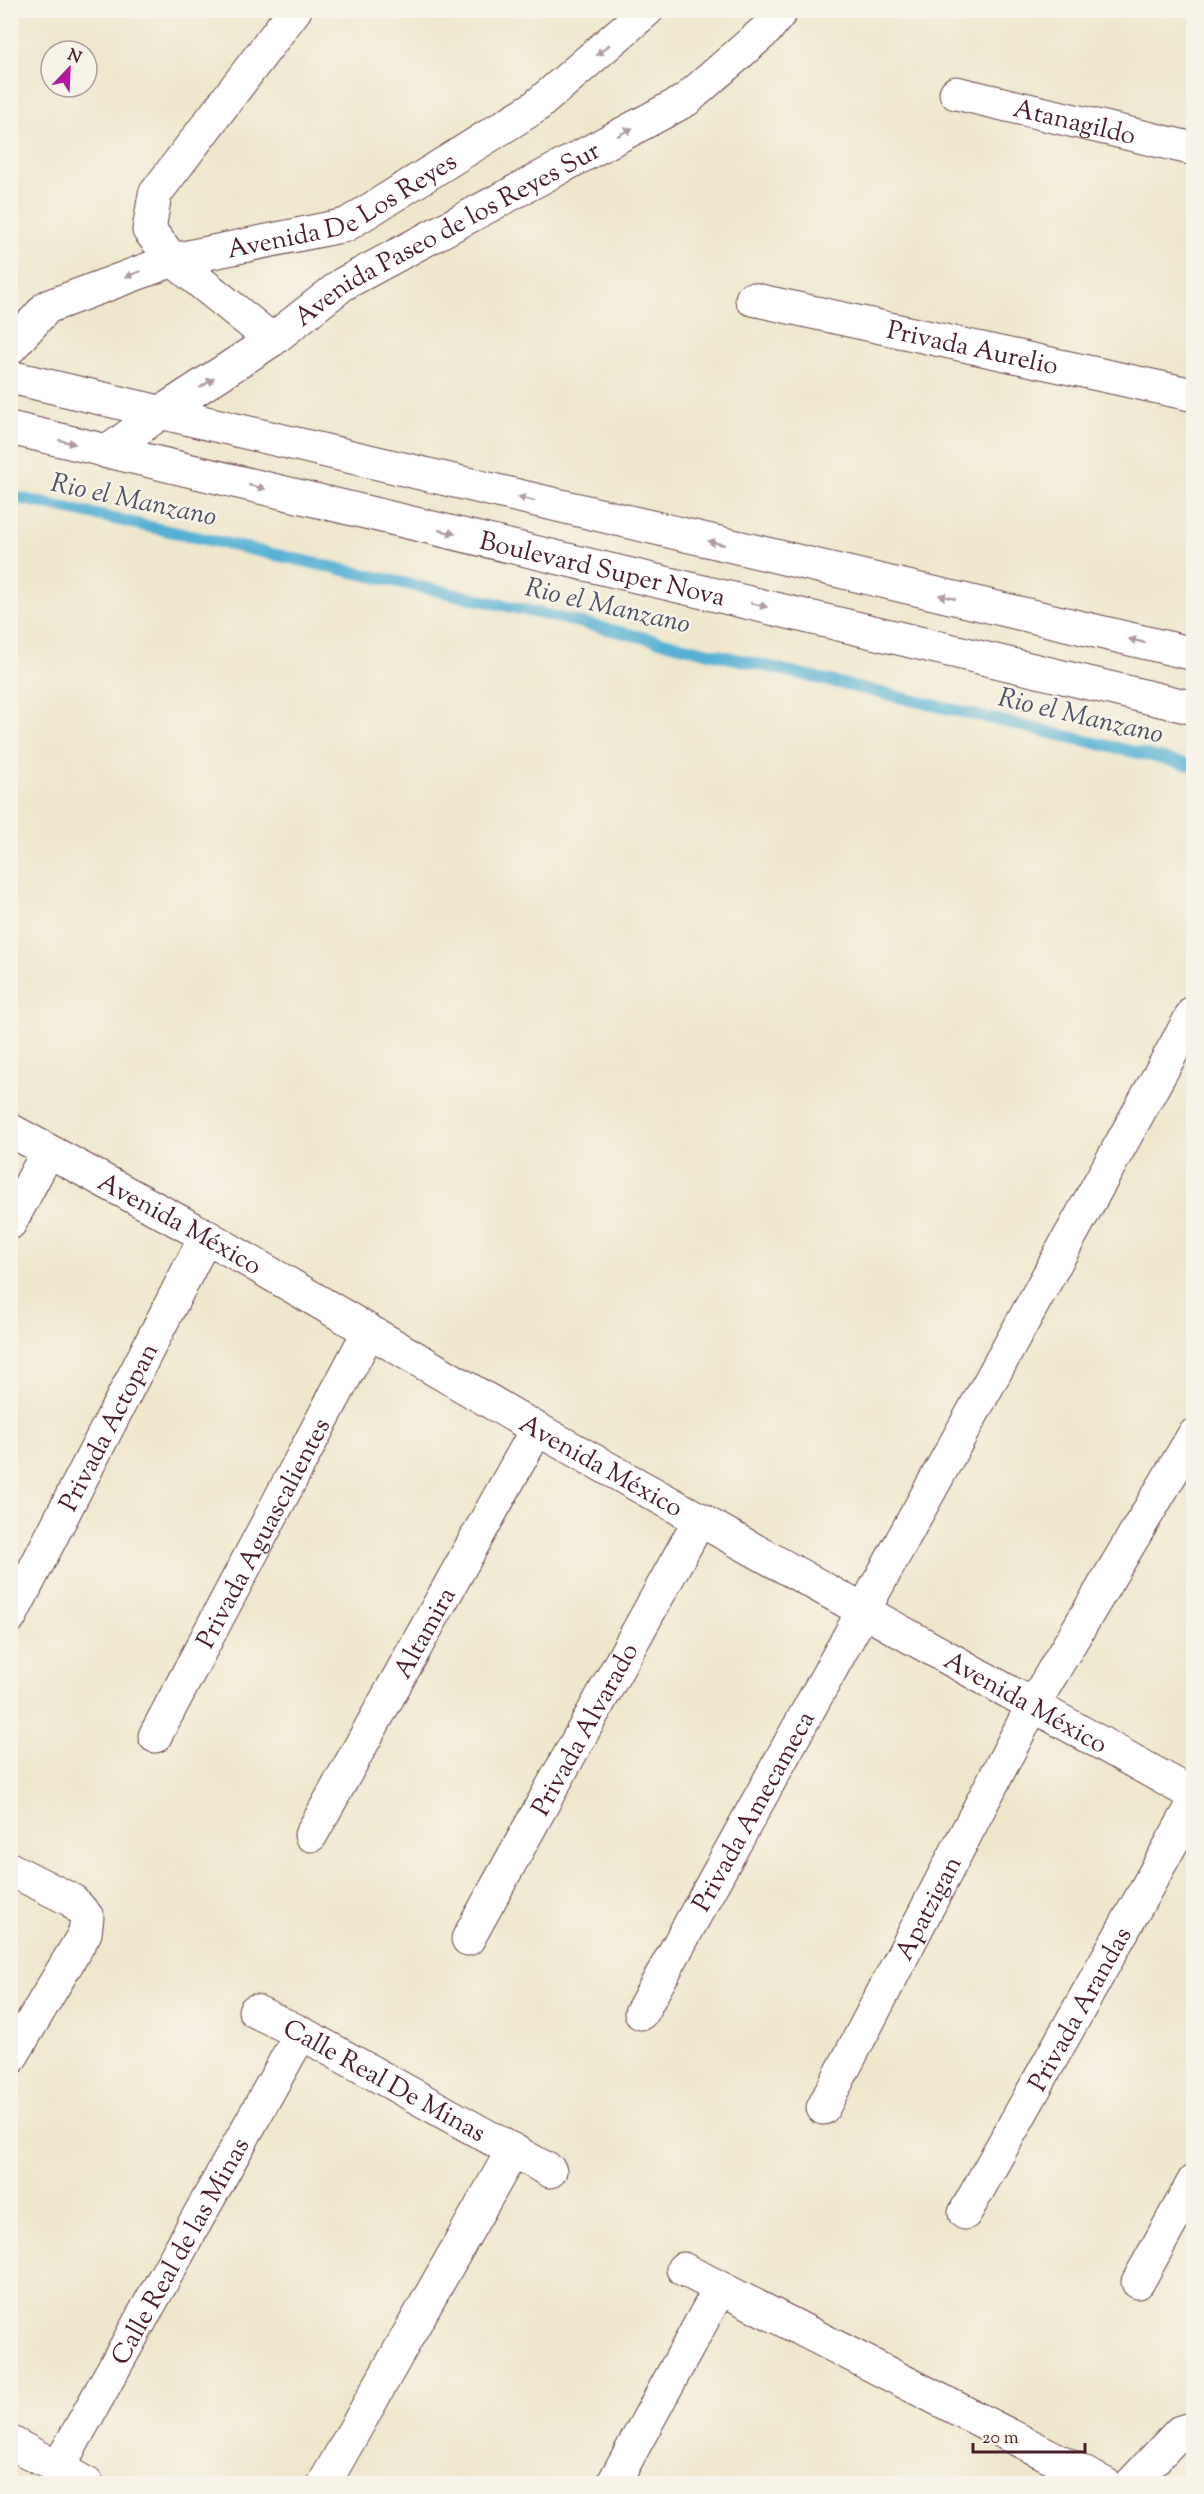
<svg xmlns="http://www.w3.org/2000/svg" width="1204" height="2494" font-family="'Sorts Mill Goudy',serif">
<style>
.lines{fill:none;stroke-linecap:round;stroke-linejoin:round}
.stream{stroke:#55b0d3;stroke-width:12}
.minor-casing{stroke:#633d43;stroke-width:35}
.tertiary-casing{stroke:#633d43;stroke-width:35}
.minor{stroke:#fff;stroke-width:33}
.tertiary{stroke:#fff;stroke-width:33}
.oneway{fill:#ae9aa0}
.labels{text-anchor:middle;stroke-width:5;stroke-linejoin:round;paint-order:stroke}
.street-label{font-size:26px;fill:#4a1f2b;stroke:#f7f3e8}
.water-label{font-size:27px;font-style:italic;fill:#4e5266;stroke:#f7f3e8}
</style>
<rect width="100%" height="100%" fill="#f7f3e8"/>
<filter id="ink" filterUnits="userSpaceOnUse"><feTurbulence type="fractalNoise" baseFrequency=".0167" numOctaves="2"/><feDisplacementMap in="SourceGraphic" scale="12" xChannelSelector="R" yChannelSelector="G"/><feConvolveMatrix kernelMatrix="1 2 1 2 8 2 1 2 1" color-interpolation-filters="sRGB"/></filter>
<filter id="wash" filterUnits="userSpaceOnUse"><feTurbulence type="fractalNoise" baseFrequency=".008" numOctaves="4" result="noise"/><feDisplacementMap in="SourceGraphic" scale="24" xChannelSelector="R" yChannelSelector="G"/><feGaussianBlur stdDeviation="1.35" result="paint"/><feColorMatrix in="noise" values="0 0 0 0 0 0 0 0 0 0 0 0 0 0 0 0 0 1.4 0 .05"/><feComposite in="paint" operator="in"/></filter>
<g filter="url(#wash)">
<rect width="100%" height="100%" fill="#efe7cc"/>
<g class="lines">
<!-- stream -->
<path class="stream" d="M10 496 543 614 1194 766"/>
</g>
</g>
<g filter="url(#ink)">
<g class="lines">
<defs>
<g id="minor">
<path id="s1" d="M956 93 1194 149"/>
<path id="s2" d="M752 299 1194 395"/>
<path d="M272 340 173 260 149 230 155 194 295 10"/>
<path d="M10 1223 48 1151"/>
<path id="s3" d="M10 1617 206 1236"/>
<path id="s4" d="M155 1736 369 1331"/>
<path id="s5" d="M311 1835 537 1429"/>
<path d="M10 1869 73 1901 87 1917 85 1933 10 2059"/>
<path id="s6" d="M468 1939 700 1519"/>
<path id="s7" d="M255 2011 301 2033 550 2171"/>
<path id="s8" d="M641 2013 1194 1012"/>
<path id="s9" d="M823 2108 1033 1705 1194 1435"/>
<path id="s10" d="M965 2213 1194 1803"/>
<path d="M683 2269 1105 2484"/>
<path d="M1138 2282 1194 2181"/>
<path d="M10 2442 87 2484"/>
<path id="s11" d="M58 2468 301 2033"/>
<path d="M324 2484 513 2150"/>
<path d="M613 2484 720 2288"/>
</g>
<g id="tertiary">
<path id="s12" d="M10 348 47 307 173 260 346 225 535 107 647 10"/>
<path d="M10 377 1194 654"/>
<path id="s13" d="M10 428 1194 708"/>
<path id="s14" d="M107 452 160 413 272 340 343 284 686 100 766 30 782 10"/>
<path id="s15" d="M10 1130 206 1236 537 1429 1194 1795"/>
<path d="M1131 2484 1180 2432 1194 2428"/>
</g>
</defs>
<!-- minor casing -->
<use href="#minor" class="minor-casing"/>
<!-- tertiary casing -->
<use href="#tertiary" class="tertiary-casing"/>
<!-- minor -->
<use href="#minor" class="minor"/>
<!-- tertiary -->
<use href="#tertiary" class="tertiary"/>
</g>
<!-- one-way arrows -->
<defs><path id="oneway-solid" d="M-6-.8H1V-3.2L6.5 0L1 3.2V.8H-6Z" transform="scale(1.5)"/></defs>
<g class="oneway">
<use href="#oneway-solid" transform="translate(603 50) rotate(140)"/>
<use href="#oneway-solid" transform="translate(625 132) rotate(-28)"/>
<use href="#oneway-solid" transform="translate(133 274) rotate(159)"/>
<use href="#oneway-solid" transform="translate(207 383) rotate(-34)"/>
<use href="#oneway-solid" transform="translate(67 442) rotate(14)"/>
<use href="#oneway-solid" transform="translate(257 487) rotate(13)"/>
<use href="#oneway-solid" transform="translate(526 499) rotate(-167)"/>
<use href="#oneway-solid" transform="translate(447 532) rotate(13)"/>
<use href="#oneway-solid" transform="translate(716 543) rotate(-167)"/>
<use href="#oneway-solid" transform="translate(947 597) rotate(-167)"/>
<use href="#oneway-solid" transform="translate(759 605) rotate(13)"/>
<use href="#oneway-solid" transform="translate(1137 641) rotate(-167)"/>
</g>
</g>
<g class="labels">
<!-- street labels -->
<g class="street-label">
<text dy="9" stroke="none"><textPath href="#s1" startOffset="122">Atanagildo</textPath></text>
<text dy="9" stroke="none"><textPath href="#s12" startOffset="369">Avenida De Los Reyes</textPath></text>
<text dy="9" stroke="none"><textPath href="#s14" startOffset="405">Avenida Paseo de los Reyes Sur</textPath></text>
<text dy="9" stroke="none"><textPath href="#s2" startOffset="226">Privada Aurelio</textPath></text>
<text dy="9" stroke="none"><textPath href="#s13" startOffset="609">Boulevard Super Nova</textPath></text>
<text dy="9" stroke="none"><textPath href="#s15" startOffset="194">Avenida México</textPath></text>
<text dy="9" stroke="none"><textPath href="#s3" startOffset="214">Privada Actopan</textPath></text>
<text dy="9" stroke="none"><textPath href="#s15" startOffset="680">Avenida México</textPath></text>
<text dy="9" stroke="none"><textPath href="#s4" startOffset="230">Privada Aguascalientes</textPath></text>
<text dy="9" stroke="none"><textPath href="#s5" startOffset="232">Altamira</textPath></text>
<text dy="9" stroke="none"><textPath href="#s15" startOffset="1166">Avenida México</textPath></text>
<text dy="9" stroke="none"><textPath href="#s6" startOffset="240">Privada Alvarado</textPath></text>
<text dy="9" stroke="none"><textPath href="#s8" startOffset="231">Privada Amecameca</textPath></text>
<text dy="9" stroke="none"><textPath href="#s9" startOffset="226">Apatzigan</textPath></text>
<text dy="9" stroke="none"><textPath href="#s10" startOffset="234">Privada Arandas</textPath></text>
<text dy="9" stroke="none"><textPath href="#s7" startOffset="147">Calle Real De Minas</textPath></text>
<text dy="9" stroke="none"><textPath href="#s11" startOffset="249">Calle Real de las Minas</textPath></text>
</g>
<!-- water labels -->
<g class="water-label">
<text transform="translate(134 499) rotate(12)" y="9">Rio el Manzano</text>
<text transform="translate(608 605) rotate(13)" y="9">Rio el Manzano</text>
<text transform="translate(1081 715) rotate(13)" y="9">Rio el Manzano</text>
</g>
</g>
<!-- margin -->
<rect width="1204" height="2494" fill="none" stroke="#f7f3e8" stroke-width="36"/>
<!-- north arrow -->
<g transform="translate(69 69) rotate(23)"><circle r="28" fill="#f7f3e8" stroke="#b29e9c" stroke-width="1.5"/>
<path d="M0-4.5L10 22L0 15L-10 22Z" fill="#b5179e"/>
<text y="-9" font-size="16" font-weight="bold" text-anchor="middle" fill="#4a1f2b">N</text>
</g>
<!-- scale -->
<path d="M973 2443v9h112v-9" fill="none" stroke="#4a1f2b" stroke-width="3"/>
<text x="982" y="2443" font-size="18" fill="#4a1f2b" stroke="#f7f3e8" stroke-width="4.5" paint-order="stroke">20 m</text>
</svg>
